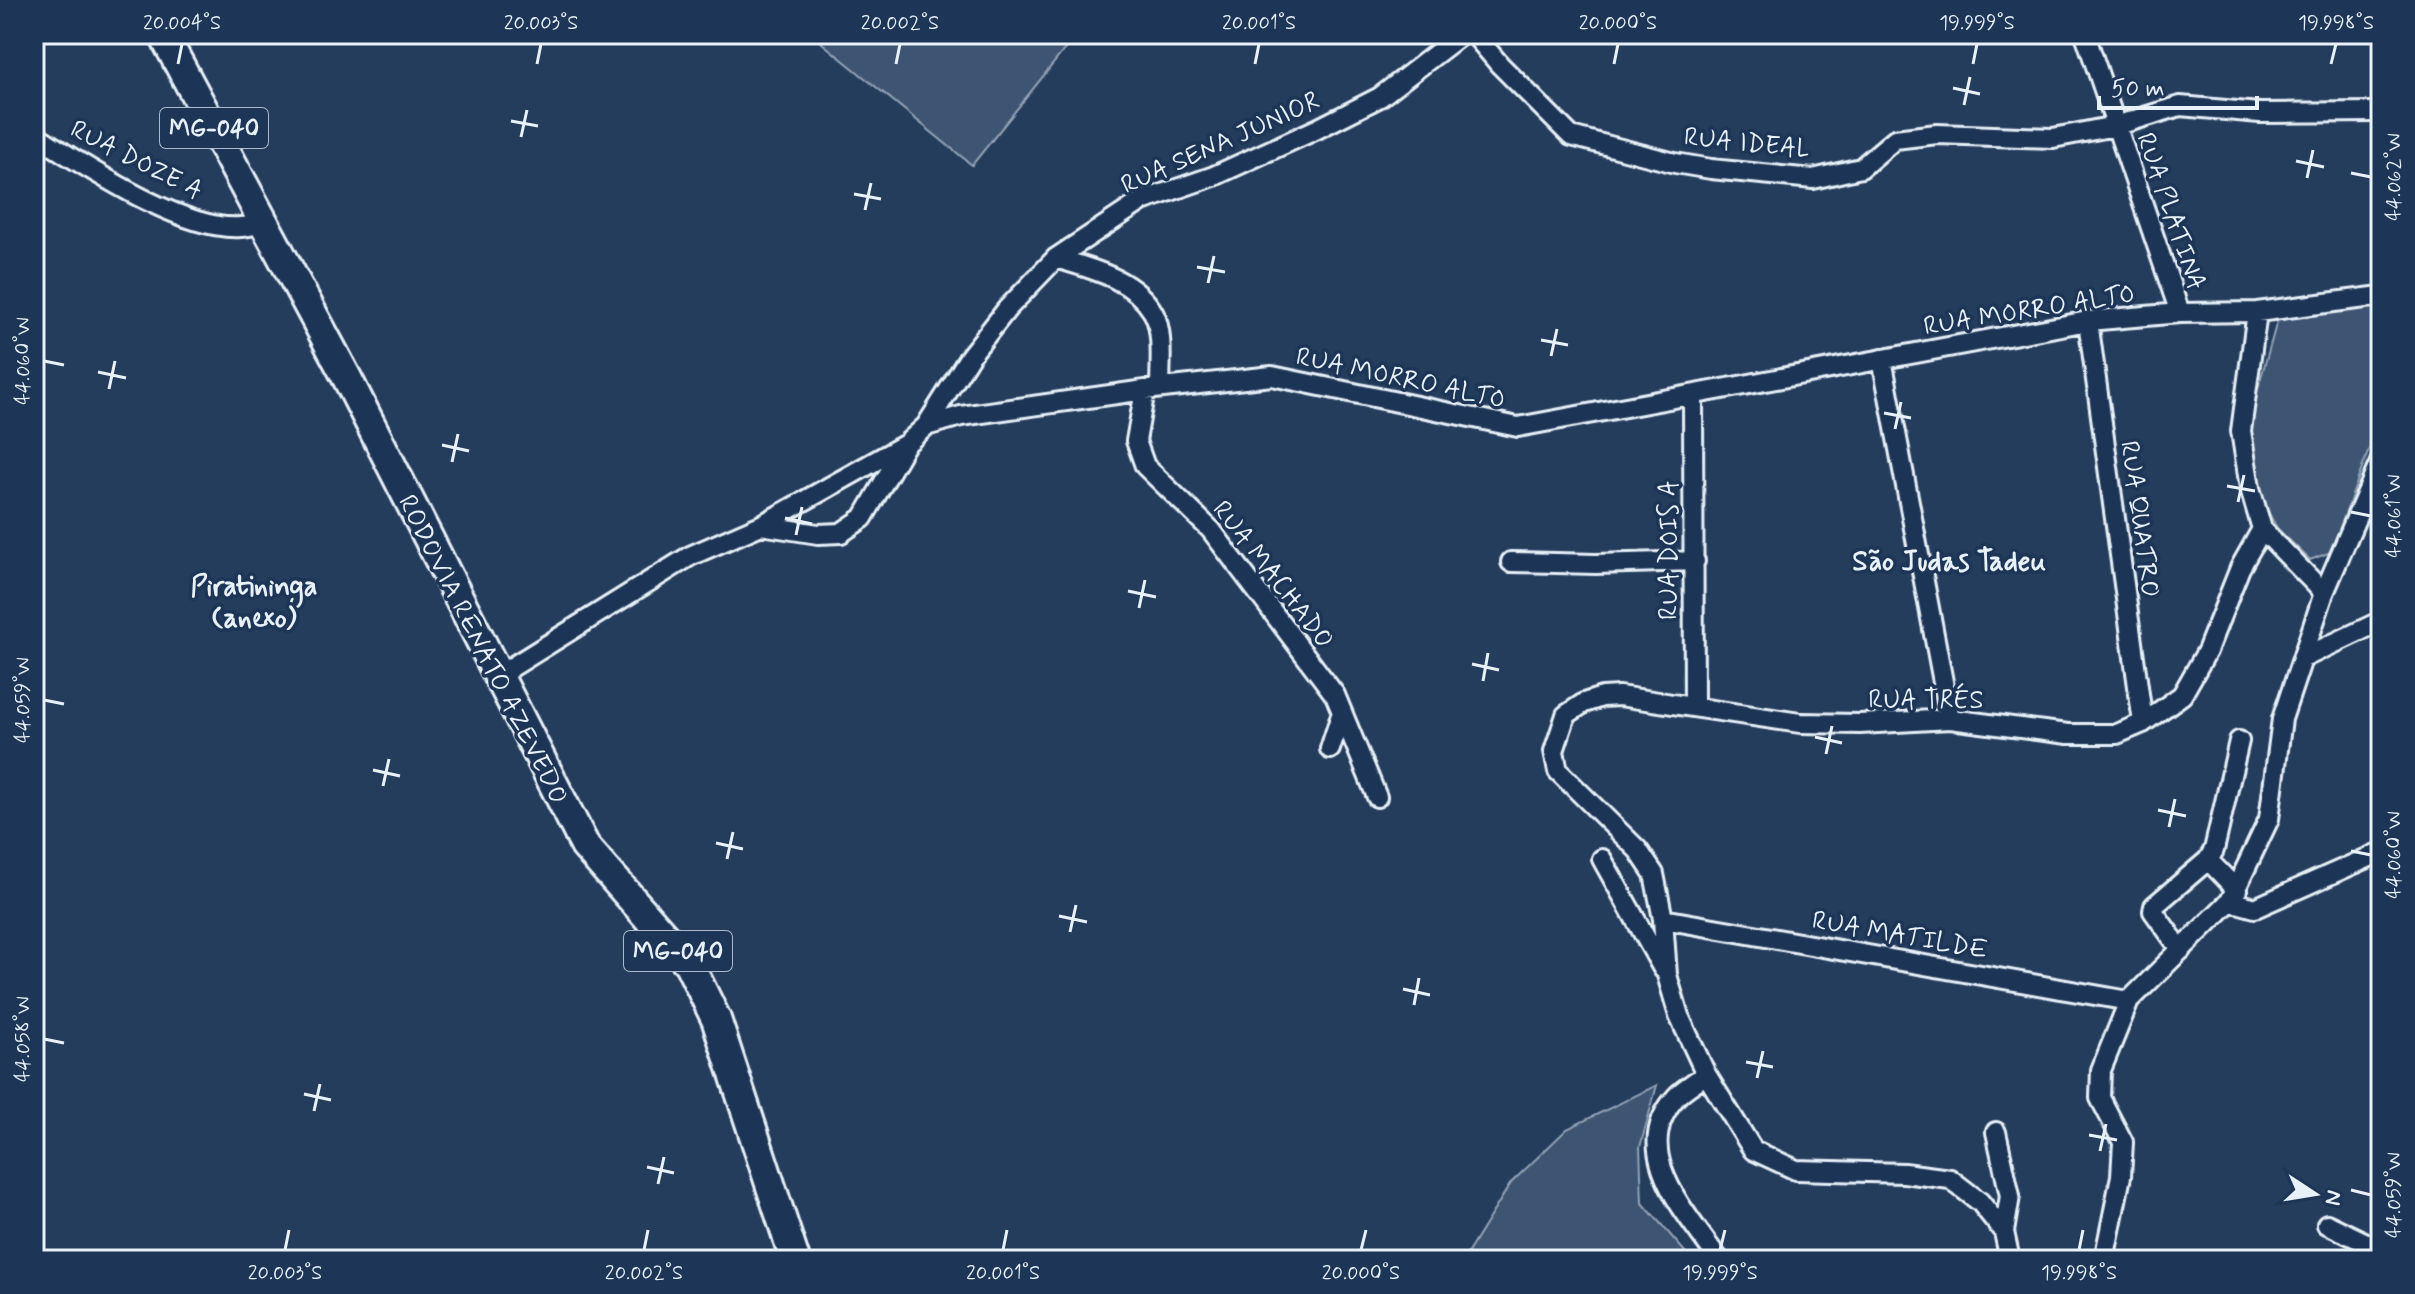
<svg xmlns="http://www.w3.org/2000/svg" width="2415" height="1294" font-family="Mynerve,sans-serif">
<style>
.green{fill:#3e5472;stroke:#93a2b5;stroke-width:2}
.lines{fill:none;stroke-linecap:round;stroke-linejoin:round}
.street-casing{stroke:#e8f1f8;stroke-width:24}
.primary-casing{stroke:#e8f1f8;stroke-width:34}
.street{stroke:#1d3557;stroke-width:18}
.primary{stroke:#1d3557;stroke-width:28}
.ticks{fill:none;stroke:#e8f1f8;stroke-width:3}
.labels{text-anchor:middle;stroke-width:7;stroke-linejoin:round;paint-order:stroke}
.shield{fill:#1d3557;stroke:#abb9c8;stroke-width:2}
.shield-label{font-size:24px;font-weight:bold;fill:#e8f1f8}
.street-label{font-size:26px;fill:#e8f1f8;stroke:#1d3557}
.neighbourhood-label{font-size:28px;font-weight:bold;fill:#e8f1f8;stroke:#1d3557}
.neatline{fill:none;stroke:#e8f1f8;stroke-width:3}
.ticks-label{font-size:20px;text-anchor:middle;fill:#e8f1f8}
</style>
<rect width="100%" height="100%" fill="#253d5d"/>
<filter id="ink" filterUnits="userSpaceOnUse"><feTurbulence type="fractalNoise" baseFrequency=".0125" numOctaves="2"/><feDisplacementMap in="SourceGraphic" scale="16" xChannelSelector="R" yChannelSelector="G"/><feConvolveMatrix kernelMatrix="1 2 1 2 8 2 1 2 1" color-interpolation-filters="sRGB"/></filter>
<g filter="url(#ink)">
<!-- green -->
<path class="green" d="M811 34H1077L972 165Z
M2381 306V417L2331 552 2310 560 2277 528 2254 486 2247 427 2278 318 2287 313Z
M1657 1085 1640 1147 1642 1202 1692 1260H1467V1254L1511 1183 1567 1129Z"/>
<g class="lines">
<defs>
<path id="street" d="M1474 34 1500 65 1571 136 1675 163 1711 169 1813 179 1861 168 1895 139 1937 134 2053 138 2115 126 2180 106 2260 113 2381 112
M2085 34 2180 313
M34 134C84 165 182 232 241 227 249 227 257 224 265 222
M1056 258C1091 269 1133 278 1153 312 1164 330 1160 367 1160 388
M2257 312 2241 431 2250 488 2262 529 2324 593
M2088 321 2143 723
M1882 359 1950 719
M1145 390 1136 441 1145 466 1211 530 1335 695 1377 797
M1693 395 1694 706
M926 426 970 356 1007 309 1056 258 1142 201 1214 176 1317 129 1380 97 1462 34
M761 525 904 445
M1511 562 1596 564 1695 561
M2303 658 2381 621
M499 675 690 556 761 525 818 534 841 533 863 518 906 444 926 426 961 416 1145 390 1272 376 1518 427 2088 321 2180 313 2257 312 2381 296
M1330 749 1342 712
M1602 859 1663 969
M2208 860 2237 890
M2230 901 2255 908 2381 852
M1663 919 2129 1001
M2181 950 2153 911 2154 906 2208 860 2214 850 2239 741
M1706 1074C1696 1082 1684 1088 1676 1097 1627 1152 1687 1213 1719 1260
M1996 1132 2010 1196 2004 1232 2010 1260
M2327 1224 2381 1250
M2004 1232 1980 1202 1950 1179 1904 1173 1796 1170 1753 1150 1706 1074 1679 1016 1667 975 1663 919 1654 874 1638 850 1558 771 1554 751 1566 715 1584 703 1602 697 1619 696 1800 723 1860 724 1950 719 2068 734H2117L2143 723 2182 695 2207 651 2240 568 2262 529
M2104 1260 2121 1176 2123 1142 2100 1098 2101 1070 2129 1001 2230 901 2269 819 2282 719 2324 593 2381 460"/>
<path id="primary" d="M163 34 347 378 585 846 689 964 716 1019 795 1260"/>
</defs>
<!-- street casing -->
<use href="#street" class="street-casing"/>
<!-- primary casing -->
<use href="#primary" class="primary-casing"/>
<!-- street -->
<use href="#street" class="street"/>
<!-- primary -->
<use href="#primary" class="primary"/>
</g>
</g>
<!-- ticks -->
<path class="ticks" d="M178 64 182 44M537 64 541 44M896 64 900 44M1255 64 1259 44M1614 64 1618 44M1973 64 1977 44M2331 64 2336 44M1953 88 1980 94M1964 105 1970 77M511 121 538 126M521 137 527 110M2296 161 2324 167M2351 173 2371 177M2307 178 2313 150M854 194 881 199M865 210 871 183M1197 267 1225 272M1208 283 1214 256M1541 340 1568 345M1551 356 1557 329M44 361 64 365M98 372 126 378M109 389 115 361M1884 413 1911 418M1895 429 1901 402M442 445 469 451M452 462 458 434M2227 486 2255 491M2238 502 2244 475M2351 512 2371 516M785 518 812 524M796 535 802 507M1128 591 1156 597M1139 608 1145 580M1472 664 1499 670M1483 681 1488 653M44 700 64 704M1815 737 1842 743M1826 754 1832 726M373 770 400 776M383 786 389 759M2158 810 2186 816M2169 827 2175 799M716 843 743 849M2351 851 2371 855M727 859 733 832M1059 916 1087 922M1070 932 1076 905M1403 989 1430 995M1414 1005 1419 978M44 1039 64 1043M1746 1062 1773 1067M1757 1078 1763 1051M304 1094 331 1100M314 1111 320 1084M2089 1135 2117 1140M2100 1151 2106 1124M647 1167 674 1173M658 1184 664 1157M2351 1190 2371 1195M285 1250 289 1230M644 1250 648 1230M1003 1250 1007 1230M1361 1250 1366 1230M1720 1250 1725 1230M2079 1250 2083 1230"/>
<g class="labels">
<!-- shield labels -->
<g class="shield">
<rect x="160" y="108" width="108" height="40" rx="6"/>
<rect x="624" y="931" width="108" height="40" rx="6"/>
</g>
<g class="shield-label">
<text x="214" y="136">MG-040</text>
<text x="678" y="959">MG-040</text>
</g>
<!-- street labels -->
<g class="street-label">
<text transform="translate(1220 142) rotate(-24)" y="9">RUA SENA JUNIOR</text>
<text transform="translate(1747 142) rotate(6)" y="9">RUA IDEAL</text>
<text transform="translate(137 159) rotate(27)" y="9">RUA DOZE A</text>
<text transform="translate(2172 211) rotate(71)" y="9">RUA PLATINA</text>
<text transform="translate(2029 309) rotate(-9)" y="9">RUA MORRO ALTO</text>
<text transform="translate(1401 377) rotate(12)" y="9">RUA MORRO ALTO</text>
<text transform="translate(2141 519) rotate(82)" y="9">RUA QUATRO</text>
<text transform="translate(1668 550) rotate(-90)" y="9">RUA DOIS A</text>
<text transform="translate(1274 574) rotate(52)" y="9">RUA MACHADO</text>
<text transform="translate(484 649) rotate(63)" y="9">RODOVIA RENATO AZEVEDO</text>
<text x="1926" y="708">RUA TRÉS</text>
<text transform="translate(1900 934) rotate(10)" y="9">RUA MATILDE</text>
</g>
<!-- neighbourhood labels -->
<g class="neighbourhood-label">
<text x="1949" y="570">São Judas Tadeu</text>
<text x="254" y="595">Piratininga<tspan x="254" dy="32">(anexo)</tspan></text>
</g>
</g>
<!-- margin -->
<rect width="2415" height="1294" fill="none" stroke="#1d3557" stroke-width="88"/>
<!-- north arrow -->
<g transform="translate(2315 1194) rotate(102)" stroke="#1d3557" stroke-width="6" paint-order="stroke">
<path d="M0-6L14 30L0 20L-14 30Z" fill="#e8f1f8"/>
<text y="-12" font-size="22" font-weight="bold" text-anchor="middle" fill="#e8f1f8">N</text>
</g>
<!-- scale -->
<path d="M2099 96v12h158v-12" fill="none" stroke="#e8f1f8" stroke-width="4"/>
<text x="2111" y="96" font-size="24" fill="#e8f1f8" stroke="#1d3557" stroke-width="6" paint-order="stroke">50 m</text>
<rect x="44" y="44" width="2327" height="1206" class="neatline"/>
<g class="ticks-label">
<text x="182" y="29">20.004°S</text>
<text x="541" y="29">20.003°S</text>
<text x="900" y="29">20.002°S</text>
<text x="1259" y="29">20.001°S</text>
<text x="1618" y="29">20.000°S</text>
<text x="1977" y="29">19.999°S</text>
<text x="2336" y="29">19.998°S</text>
<text transform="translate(2393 177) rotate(-90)" y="7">44.062°W</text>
<text transform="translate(22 361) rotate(-90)" y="7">44.060°W</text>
<text transform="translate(2393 516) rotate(-90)" y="7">44.061°W</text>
<text transform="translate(22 700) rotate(-90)" y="7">44.059°W</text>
<text transform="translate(2393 855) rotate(-90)" y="7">44.060°W</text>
<text transform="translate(22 1039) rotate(-90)" y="7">44.058°W</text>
<text transform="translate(2393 1195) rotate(-90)" y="7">44.059°W</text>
<text x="285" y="1279">20.003°S</text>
<text x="644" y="1279">20.002°S</text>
<text x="1003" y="1279">20.001°S</text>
<text x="1361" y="1279">20.000°S</text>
<text x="1720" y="1279">19.999°S</text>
<text x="2079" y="1279">19.998°S</text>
</g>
</svg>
